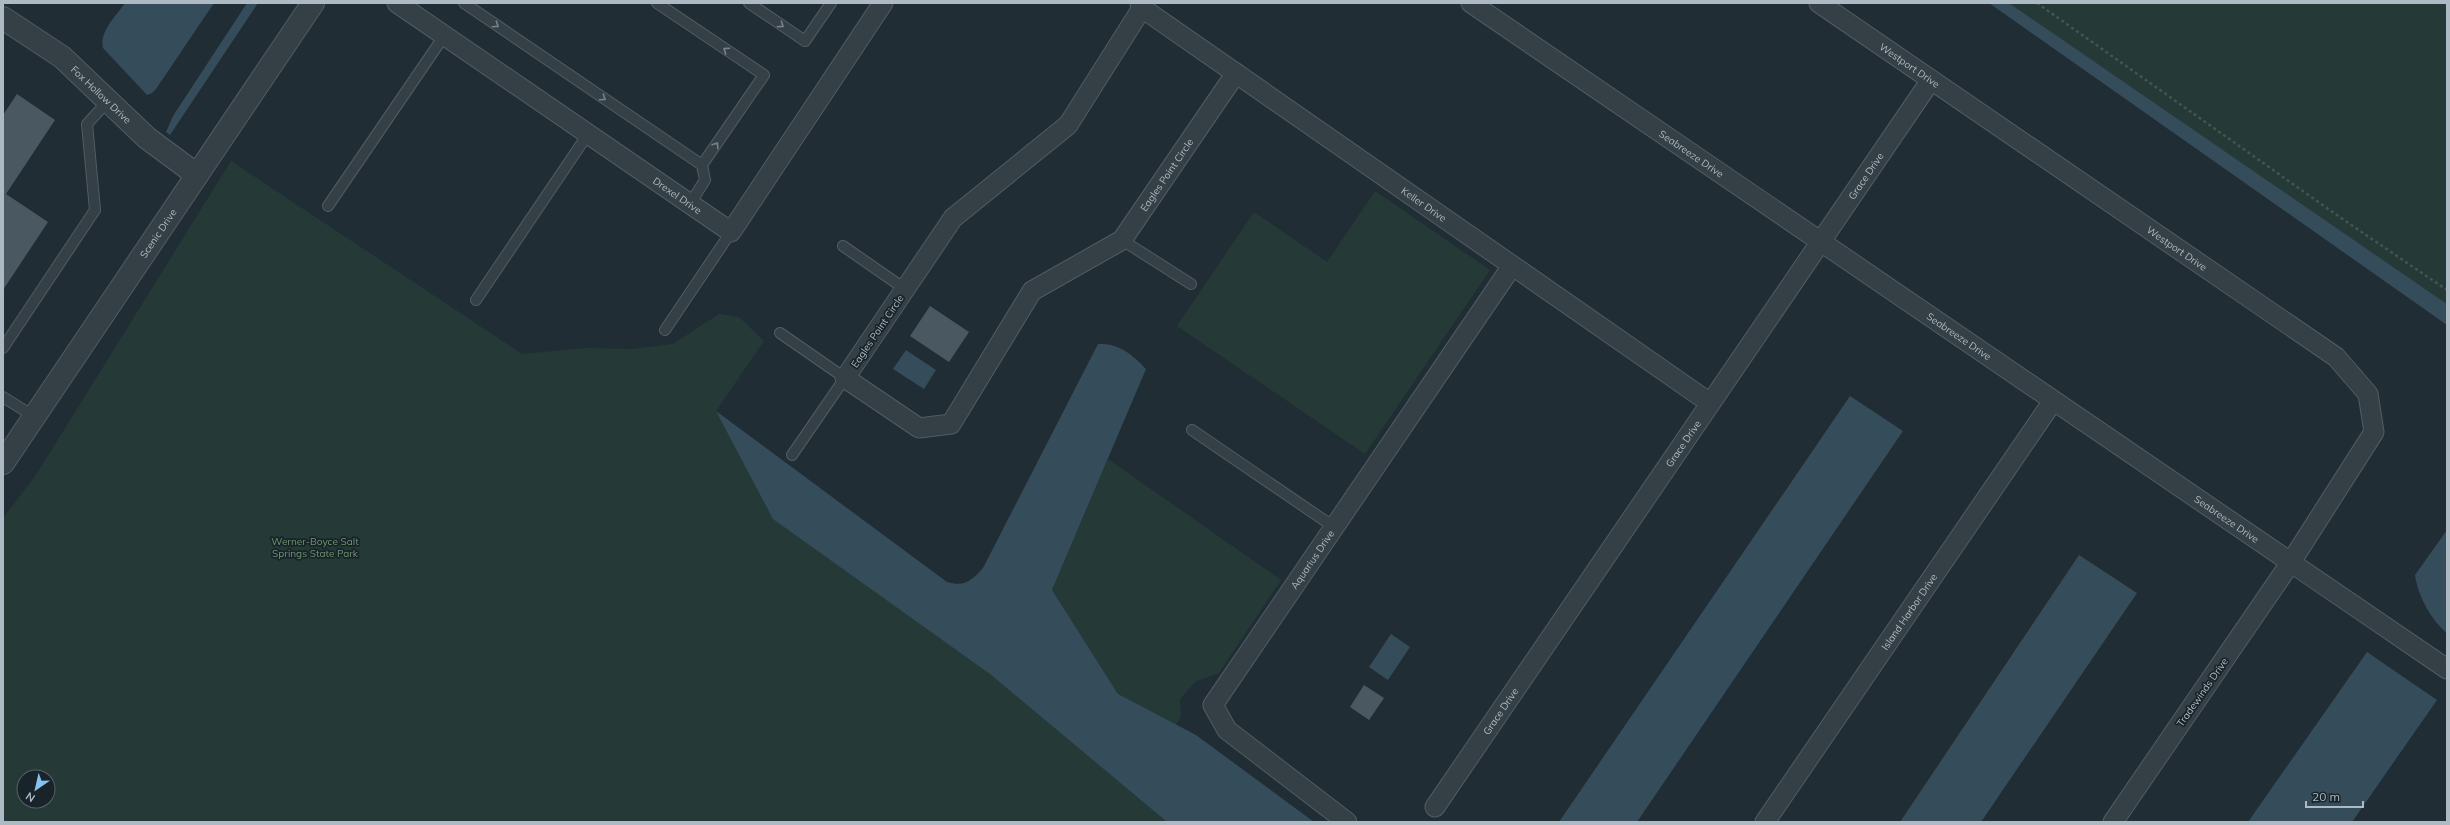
<svg xmlns="http://www.w3.org/2000/svg" width="2450" height="825" font-family="Mulish,sans-serif">
<style>
.green{fill:#253a37;fill-rule:evenodd}
.water{fill:#354c5b}
.building{fill:#495861}
.lines{fill:none;stroke-linecap:round;stroke-linejoin:round}
.service-casing{stroke:#515c64;stroke-width:12}
.minor-casing{stroke:#515c64;stroke-width:21}
.tertiary-casing{stroke:#515c64;stroke-width:24}
.path{stroke:#425553;stroke-width:2.5;stroke-dasharray:3 3;stroke-linecap:butt}
.service{stroke:#343f46;stroke-width:10}
.minor{stroke:#343f46;stroke-width:19}
.tertiary{stroke:#343f46;stroke-width:22}
.oneway{stroke:#77838b}
.labels{text-anchor:middle;stroke-width:3.5;stroke-linejoin:round;paint-order:stroke}
.street-label{font-size:10px;fill:#aebac3;stroke:#19232a}
.park-label{font-size:10px;fill:#6f9670;stroke:#19232a}
</style>
<rect width="100%" height="100%" fill="#212d35"/>
<!-- green -->
<path class="green" d="M2009 3H2447V304Z
M231 161 522 354 587 348 632 349 673 344 719 314 739 317 764 341 716 411 990 674 1169 822H3V518L36 475ZM24 777H48V801H24Z
M1375 191 1490 270 1365 454 1177 326 1254 212 1327 262Z
M1108 459 1281 580 1219 673 1195 682 1180 699 1181 717 1175 726 1118 694 1052 590Z"/>
<!-- water -->
<path class="water" d="M125 3H214L156 89 152 93 147 95 103 48C99 32 116 16 125 3Z
M247 3H258L170 135 166 132 173 116Z
M1989 3H2009L2447 304V325Z
M1098 344C1119 343 1132 354 1146 369L1052 590 1118 694 1196 735 1314 822 1166 821 990 674 773 519 716 411 947 582C965 587 971 581 983 568Z
M906 350 936 370 924 389 893 369Z
M1850 396 1903 431 1637 822H1559Z
M2447 530V633C2431 620 2418 596 2415 575Z
M2079 555 2137 593 1981 822H1900Z
M1391 634 1410 647 1388 680 1369 667Z
M2367 652 2437 700 2352 822H2248Z"/>
<!-- building -->
<path class="building" d="M17 94 55 120 6 194 48 222 3 290V115Z
M930 306 969 332 949 362 910 336Z
M1364 685 1384 698 1369 720 1350 707Z"/>
<g class="lines">
<defs>
<path id="service" d="M464 3 702 165 764 75 657 3
M749 3 805 41 831 3
M690 204 705 180 702 165
M328 206 444 36
M1122 240 1191 284
M843 246 905 289
M476 300 588 134
M665 330 731 232
M780 333 845 378 792 455
M3 348 95 210 87 124 108 101
M3 397 35 417
M1192 430 1334 527"/>
<g id="minor">
<path id="s1" d="M397 3 731 232 883 3"/>
<path id="s2" d="M1140 3 1142 8 1710 403"/>
<path id="s3" d="M1471 3 2447 669"/>
<path id="s4" d="M1819 3 2336 357 2368 394 2374 432 2291 562 2113 822"/>
<path id="s5" d="M1142 8 1068 125 953 218 845 378 919 428 951 424 1032 291 1122 240 1236 73"/>
<path id="s6" d="M1435 807 1931 80"/>
<path id="s7" d="M1347 822 1227 730 1213 705 1512 266"/>
<path id="s8" d="M1765 822 2053 401"/>
</g>
<g id="tertiary">
<path id="s9" d="M3 18 62 57 147 138 197 175"/>
<path id="s10" d="M3 463 313 3"/>
</g>
</defs>
<!-- service casing -->
<use href="#service" class="service-casing"/>
<!-- minor casing -->
<use href="#minor" class="minor-casing"/>
<!-- tertiary casing -->
<use href="#tertiary" class="tertiary-casing"/>
<!-- path -->
<path class="path" d="M2037 3 2341 218 2447 290"/>
<!-- service -->
<use href="#service" class="service"/>
<!-- minor -->
<use href="#minor" class="minor"/>
<!-- tertiary -->
<use href="#tertiary" class="tertiary"/>
</g>
<!-- one-way arrows -->
<defs><path id="oneway-chevron" d="M-2-3.5L2.5 0L-2 3.5" fill="none" stroke-width="1.6" stroke-linecap="round" stroke-linejoin="round"/></defs>
<g class="oneway">
<use href="#oneway-chevron" transform="translate(496 25) rotate(34)"/>
<use href="#oneway-chevron" transform="translate(781 25) rotate(34)"/>
<use href="#oneway-chevron" transform="translate(726 50) rotate(-146)"/>
<use href="#oneway-chevron" transform="translate(603 98) rotate(34)"/>
<use href="#oneway-chevron" transform="translate(716 145) rotate(-56)"/>
</g>
<g class="labels">
<!-- street labels -->
<g class="street-label">
<text dy="4" stroke="none"><textPath href="#s4" startOffset="110">Westport Drive</textPath></text>
<text dy="4" stroke="none"><textPath href="#s9" startOffset="125">Fox Hollow Drive</textPath></text>
<text dy="4" stroke="none"><textPath href="#s3" startOffset="267">Seabreeze Drive</textPath></text>
<text dy="4" stroke="none"><textPath href="#s5" startOffset="939">Eagles Point Circle</textPath></text>
<text dy="4" stroke="none"><textPath href="#s6" startOffset="764">Grace Drive</textPath></text>
<text dy="4" stroke="none"><textPath href="#s1" startOffset="340">Drexel Drive</textPath></text>
<text dy="4" stroke="none"><textPath href="#s2" startOffset="349">Keller Drive</textPath></text>
<text dy="4" stroke="none"><textPath href="#s10" startOffset="277">Scenic Drive</textPath></text>
<text dy="4" stroke="none"><textPath href="#s4" startOffset="434">Westport Drive</textPath></text>
<text transform="translate(877 331) rotate(-56)" y="4">Eagles Point Circle</text>
<text dy="4" stroke="none"><textPath href="#s3" startOffset="591">Seabreeze Drive</textPath></text>
<text dy="4" stroke="none"><textPath href="#s6" startOffset="440">Grace Drive</textPath></text>
<text dy="4" stroke="none"><textPath href="#s3" startOffset="915">Seabreeze Drive</textPath></text>
<text dy="4" stroke="none"><textPath href="#s7" startOffset="356">Aquarius Drive</textPath></text>
<text dy="4" stroke="none"><textPath href="#s8" startOffset="255">Island Harbor Drive</textPath></text>
<text transform="translate(2202 692) rotate(-55)" y="4">Tradewinds Drive</text>
<text dy="4" stroke="none"><textPath href="#s6" startOffset="116">Grace Drive</textPath></text>
</g>
<!-- park labels -->
<g class="park-label">
<text x="315" y="545">Werner-Boyce Salt<tspan x="315" dy="12">Springs State Park</tspan></text>
</g>
</g>
<!-- border -->
<rect width="2450" height="825" fill="none" stroke="#aebac3" stroke-width="8"/>
<!-- north arrow -->
<g transform="translate(36 789) rotate(214)"><circle r="19" fill="#19232a" stroke="#555f67"/>
<path d="M0-3L7 15L0 10L-7 15Z" fill="#84c3f1"/>
<text y="-6" font-size="11" font-weight="bold" text-anchor="middle" fill="#aebac3">N</text>
</g>
<!-- scale -->
<path d="M2306 801v6h57v-6" fill="none" stroke="#aebac3" stroke-width="2"/>
<text x="2312" y="801" font-size="12" fill="#aebac3" stroke="#19232a" stroke-width="3" paint-order="stroke">20 m</text>
</svg>
